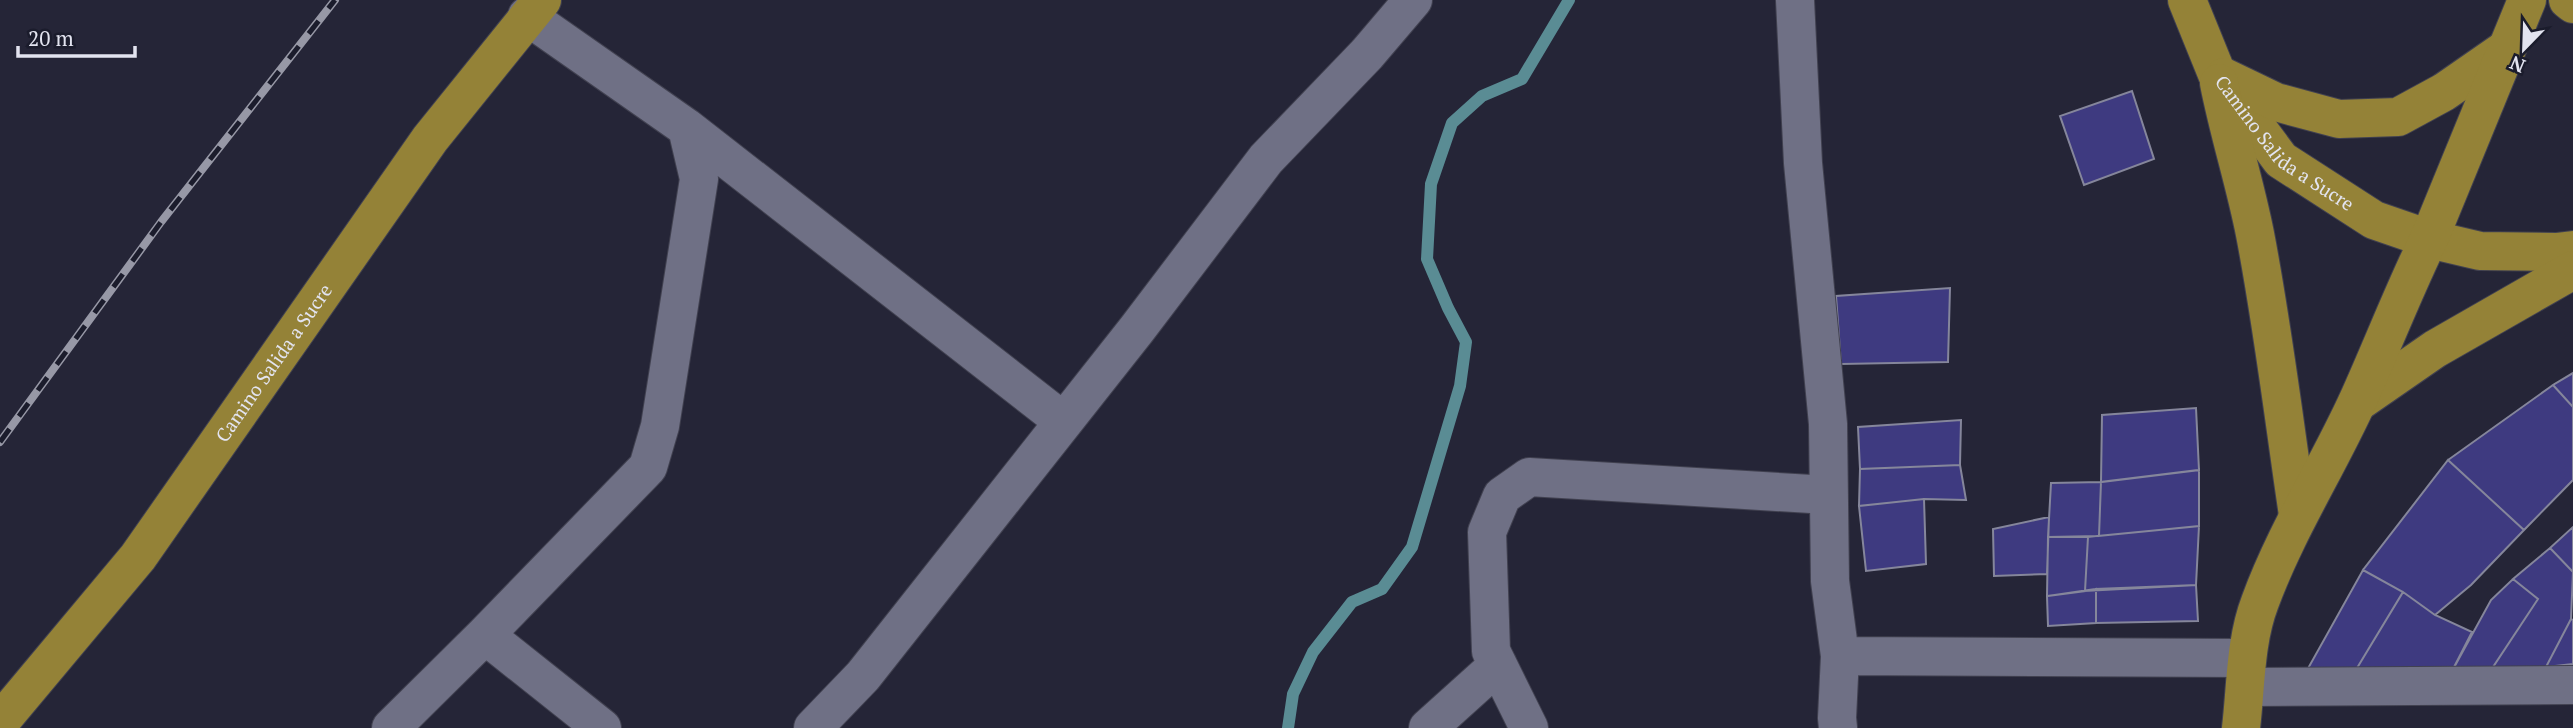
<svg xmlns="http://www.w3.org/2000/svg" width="2573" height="728" font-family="'PT Serif',serif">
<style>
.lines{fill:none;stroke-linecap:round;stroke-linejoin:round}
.stream{stroke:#5a8c94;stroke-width:12}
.building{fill:#3e3a80;stroke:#85869b;stroke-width:2}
.minor-casing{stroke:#414150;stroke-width:40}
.major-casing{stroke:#414150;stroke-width:40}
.minor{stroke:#6f7085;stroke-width:38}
.major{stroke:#948237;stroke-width:38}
.rail-casing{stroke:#9798a6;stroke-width:8}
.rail{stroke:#1b1c2c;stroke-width:5;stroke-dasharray:16;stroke-linecap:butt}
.labels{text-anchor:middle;stroke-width:5;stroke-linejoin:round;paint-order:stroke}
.street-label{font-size:19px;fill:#e3e4f0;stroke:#1b1c2c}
</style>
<rect width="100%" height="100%" fill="#252537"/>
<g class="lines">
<!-- stream -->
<path class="stream" d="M1288 728 1293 694 1313 652 1352 602 1382 589 1412 547 1460 386 1466 342 1448 308 1427 259 1431 184 1452 123 1482 96 1522 79 1569 0"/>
</g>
<!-- building -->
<path class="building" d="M2132 91 2154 159 2084 185 2060 116Z
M1950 288 1948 362 1841 364 1836 296Z
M2573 373V407L2553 385Z
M2553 385 2573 407V480L2524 530 2448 460Z
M2196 408 2199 470 2101 482 2102 415Z
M1961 420 1960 465 1860 469 1858 427Z
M2448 460 2524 530 2471 585 2435 615 2403 592 2363 570Z
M1960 465 1966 500 1924 499 1859 506 1860 469Z
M2199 470V526L2099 536 2101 482Z
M2101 482 2099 536 2048 537 2051 483Z
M1924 499 1926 564 1866 571 1859 506Z
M2049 517 2047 574 1994 576 1993 529Z
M2199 526 2196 585 2085 591 2088 537Z
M2573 527V572L2550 548Z
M2048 537H2088L2085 591 2047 596Z
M2550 548 2573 572 2571 619 2546 667H2493L2538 599 2513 579Z
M2363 570 2403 592 2354 673 2306 672Z
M2513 579 2538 599 2493 667 2451 673 2491 600Z
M2196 585 2198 621 2096 623V589Z
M2096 589V623L2048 626 2047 596Z
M2403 592 2435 615 2472 632 2451 673H2354Z
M2571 619 2573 620V664L2546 667Z"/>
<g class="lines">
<defs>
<path id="minor" d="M1795 0 1803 163 1828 424 1830 581 1840 656 1837 718 1838 728
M527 16 687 128 1063 421
M485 635 602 728
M1840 656 2247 658
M2246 687 2573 685
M391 728 485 635 648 467 660 426 699 179 687 128
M813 728 863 676 1137 329 1266 159 1367 54 1413 0
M1428 728 1498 665
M1529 728 1491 651 1487 532 1502 496 1529 477 1828 495"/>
<g id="major">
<path id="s1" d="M2187 0 2217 74 2281 160 2374 220 2429 239 2480 251 2556 252 2573 250"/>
<path d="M2568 0 2573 4"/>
<path d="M2224 77 2276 102 2339 119 2398 117 2444 92 2506 49"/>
<path d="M2219 83C2229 134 2245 183 2255 234 2273 327 2284 421 2298 515"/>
<path d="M2357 403 2435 349 2573 270"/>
<path id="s2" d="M0 722 138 557 430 139 542 0"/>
<path d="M2241 728C2246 686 2245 641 2260 602 2286 531 2327 468 2358 400 2382 347 2403 292 2429 239L2527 0"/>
</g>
</defs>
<!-- minor casing -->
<use href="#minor" class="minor-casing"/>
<!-- major casing -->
<use href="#major" class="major-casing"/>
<!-- minor -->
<use href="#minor" class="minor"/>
<!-- major -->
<use href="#major" class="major"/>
<defs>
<path id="rail" d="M0 442 161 222 335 0"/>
</defs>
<!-- rail casing -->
<use href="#rail" class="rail-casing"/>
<!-- rail -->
<use href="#rail" class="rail"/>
</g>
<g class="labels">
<!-- street labels -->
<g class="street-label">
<text dy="7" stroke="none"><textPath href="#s1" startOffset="178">Camino Salida a Sucre</textPath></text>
<text dy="7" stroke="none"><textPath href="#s2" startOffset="452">Camino Salida a Sucre</textPath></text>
</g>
</g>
<!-- north arrow -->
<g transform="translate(2524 49) rotate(203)" stroke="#1b1c2c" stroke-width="5" paint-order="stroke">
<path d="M0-5L12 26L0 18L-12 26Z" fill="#e3e4f0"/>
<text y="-10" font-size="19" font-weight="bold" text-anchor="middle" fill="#e3e4f0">N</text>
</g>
<!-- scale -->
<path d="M18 46v10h117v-10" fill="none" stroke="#e3e4f0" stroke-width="3.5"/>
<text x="28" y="46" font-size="21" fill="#e3e4f0" stroke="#1b1c2c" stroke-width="5" paint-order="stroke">20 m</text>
</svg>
